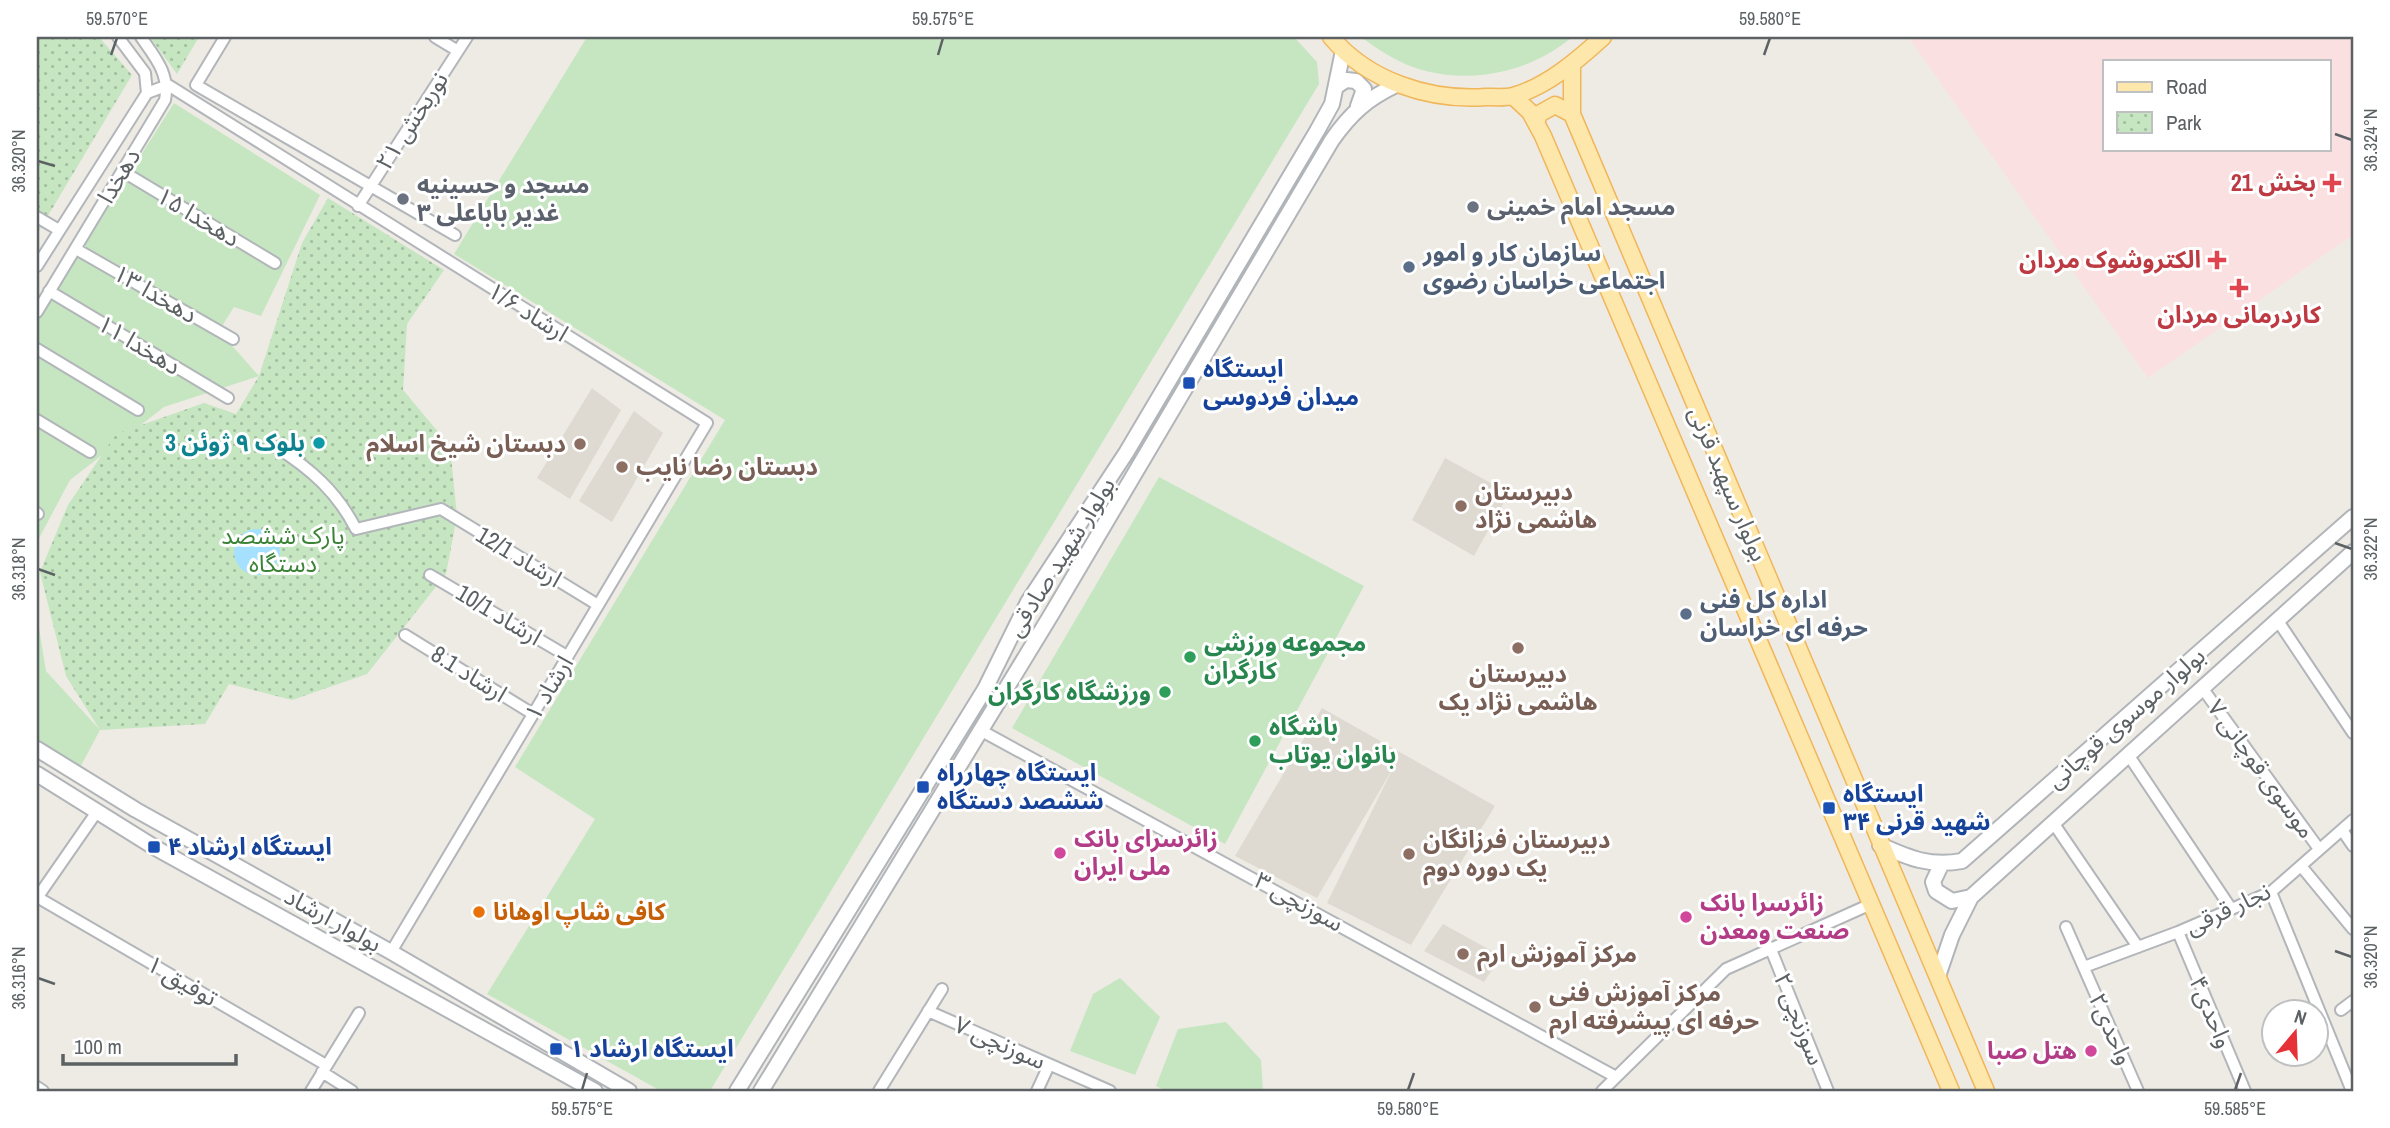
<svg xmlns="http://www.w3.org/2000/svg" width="2390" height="1128" font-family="'Archivo Narrow','Noto Sans Arabic',sans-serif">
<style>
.education{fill:#dedad2}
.medical{fill:#fbe0e1;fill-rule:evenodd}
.green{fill:#c5e6c1}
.park{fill:url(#park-dots)}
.water{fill:#a5e1fe}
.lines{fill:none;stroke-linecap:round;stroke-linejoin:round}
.street-casing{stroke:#b2b5b9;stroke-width:14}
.secondary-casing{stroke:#b1b5b9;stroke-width:18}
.primary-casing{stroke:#f0b65c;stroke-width:19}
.street{stroke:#fff;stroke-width:10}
.secondary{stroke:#fff;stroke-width:14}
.primary{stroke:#fee7aa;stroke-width:16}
.ticks{fill:none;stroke:#5c6164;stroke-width:2.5}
.health-dot{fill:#e0444e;stroke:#fff;stroke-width:2.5}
.worship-dot{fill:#6b7280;stroke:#fff;stroke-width:2.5}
.service-dot{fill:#5c6f8a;stroke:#fff;stroke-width:2.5}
.transit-dot{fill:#1a4fb4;stroke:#fff;stroke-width:2.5}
.culture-dot{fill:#0f9aa8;stroke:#fff;stroke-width:2.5}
.education-dot{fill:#8d6e63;stroke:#fff;stroke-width:2.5}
.leisure-dot{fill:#2e9e5b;stroke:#fff;stroke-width:2.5}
.hotel-dot{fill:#d1479c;stroke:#fff;stroke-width:2.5}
.food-dot{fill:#e8710a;stroke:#fff;stroke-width:2.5}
.labels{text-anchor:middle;stroke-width:6;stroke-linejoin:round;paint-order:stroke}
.street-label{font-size:24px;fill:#5c6164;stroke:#fff}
.health-label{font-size:24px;font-weight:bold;fill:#be3a42;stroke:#fff;text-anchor:end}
.worship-label{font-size:24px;font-weight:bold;fill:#5b616d;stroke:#fff;text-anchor:start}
.service-label{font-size:24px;font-weight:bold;fill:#4e5e75;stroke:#fff;text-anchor:start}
.transit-label{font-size:24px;font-weight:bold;fill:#164399;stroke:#fff;text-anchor:start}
.culture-label{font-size:24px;font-weight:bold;fill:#0d838f;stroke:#fff;text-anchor:end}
.education-label{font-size:24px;font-weight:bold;fill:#785e54;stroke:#fff;text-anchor:start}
.park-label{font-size:24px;fill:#3a8235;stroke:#fff}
.leisure-label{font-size:24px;font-weight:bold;fill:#27864d;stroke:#fff;text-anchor:start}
.hotel-label{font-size:24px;font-weight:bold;fill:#b23c85;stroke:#fff;text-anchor:start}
.food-label{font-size:24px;font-weight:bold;fill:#c56008;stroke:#fff;text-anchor:start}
.neatline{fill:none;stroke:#5c6164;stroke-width:2.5}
.ticks-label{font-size:18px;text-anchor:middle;fill:#5c6164}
</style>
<defs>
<pattern id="park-dots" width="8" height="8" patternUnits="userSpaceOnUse" patternTransform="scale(1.75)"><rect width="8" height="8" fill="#c5e6c1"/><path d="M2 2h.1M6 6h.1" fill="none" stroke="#a3bea0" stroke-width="1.8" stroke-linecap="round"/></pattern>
</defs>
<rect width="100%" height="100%" fill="#eeebe4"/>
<!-- education -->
<path class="education" d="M592 388 621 410 570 499 537 478Z
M634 411 663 433 612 522 579 501Z
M1445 458 1509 493 1474 556 1412 520Z
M1322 708 1495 806 1411 945 1327 903 1393 768 1317 898 1235 856Z
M1443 924 1501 956 1484 982 1424 951Z"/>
<!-- medical -->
<path class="medical" d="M1908 37H2353V235L2148 378ZM2105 61H2329V149H2105Z"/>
<!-- green -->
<path class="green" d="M587 37H1294L1317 62 1319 84 710 1091H661L487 994 595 819 515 767 725 420 454 254Z
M1361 37H1572C1524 78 1449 89 1393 58 1382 52 1371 44 1361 37Z
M174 103 320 195 261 316 234 307 219 331 259 376 164 407 70 480 37 542V319Z
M1159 477 1364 586 1225 844 1012 728Z
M37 616 46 671 100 730 76 775 37 749Z
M1120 978 1160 1017 1135 1075 1070 1051 1093 994Z
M1226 1022 1261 1060 1263 1091H1166L1156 1086 1178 1029Z"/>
<!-- park -->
<path class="park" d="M37 37H99L132 75 37 234Z
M150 37H199L177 74Z
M328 198 444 270 407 324 403 390 450 446 457 516 446 574 367 674 292 700 229 684 205 724 100 730 66 676 40 572 68 505 116 434 204 403 236 414 259 376 302 243Z"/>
<!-- water -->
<path class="water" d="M234 552a23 23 0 1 1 46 0a23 23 0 1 1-46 0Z"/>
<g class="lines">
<defs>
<path id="street" d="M225 37 196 85 455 235
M435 37 458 51
M147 93 168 85 707 423 391 952
M122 171 275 263
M358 206 467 37
M37 217 59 230
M76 249 233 339
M37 266 147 93 145 73 118 37
M49 291 228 398
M37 312 165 100C170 74 155 57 141 37
M37 349 138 410
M37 420 90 452
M276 447C311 469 337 492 356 529L441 509 598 605
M37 513 38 514
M430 575 567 656
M2278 621 2353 733
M405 635 533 714
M2203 689 2319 849
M980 730 1616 1077
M2129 756 2230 907
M2054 824 2138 947
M2342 830 2353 846
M2301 866 2353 929
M2271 892 2352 1091
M37 897 326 1065
M37 898 96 813
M2066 927 2138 1091
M2178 932 2245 1091
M1770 947 1828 1091
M2084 967 2178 932 2271 892 2353 820
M2341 1010 2353 1001
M928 1011 1110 1091
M322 1072 352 1091
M37 1087 43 1091
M311 1091 359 1013
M879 1091 942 989
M1037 1091 1049 1065
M1602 1091 1726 969 1871 904"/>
<path id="secondary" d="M1337 86 1346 80 1356 81 1364 89 1358 106
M37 749 136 810 391 952 629 1091
M37 774 154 847 595 1091
M1880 845C1909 858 1930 867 1962 861L2353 517
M1941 865 1933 882 1936 891 1952 901 1971 897
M1938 976 1952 935 1971 897 2353 552
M737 1091 985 689 1028 602 1126 453 1317 131 1332 104 1343 51
M761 1091 1051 615 1332 140C1351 113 1367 99 1396 85"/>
<path id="primary" d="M1331 37C1368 81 1429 101 1486 97 1494 97 1505 98 1513 96 1546 87 1578 60 1603 37
M1572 66V114L1986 1091
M1513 96 1530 112 1543 136 1951 1091
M1536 123 1539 114 1555 105 1572 114"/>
</defs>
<!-- street casing -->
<use href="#street" class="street-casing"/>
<!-- secondary casing -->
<use href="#secondary" class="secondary-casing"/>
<!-- primary casing -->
<use href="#primary" class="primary-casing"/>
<!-- street -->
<use href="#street" class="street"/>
<!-- secondary -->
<use href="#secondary" class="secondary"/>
<!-- primary -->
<use href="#primary" class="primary"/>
</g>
<!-- ticks -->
<path class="ticks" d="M111 55 117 38M938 55 943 38M1764 55 1770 38M2335 134 2352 140M38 161 55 166M2335 543 2352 549M38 569 55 575M2335 951 2352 957M38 978 55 984M582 1090 587 1073M1408 1090 1414 1073M2235 1090 2241 1073"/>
<!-- markers -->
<g class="health-dot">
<path d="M2328.5 172.5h7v7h7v7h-7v7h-7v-7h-7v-7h7z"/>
<path d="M2213.5 249.5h7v7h7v7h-7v7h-7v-7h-7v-7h7z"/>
<path d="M2235.5 277.5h7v7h7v7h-7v7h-7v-7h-7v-7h7z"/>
</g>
<g class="worship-dot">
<circle cx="403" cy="199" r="7"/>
<circle cx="1473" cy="207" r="7"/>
</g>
<g class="service-dot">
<circle cx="1409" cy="267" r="7"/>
<circle cx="1686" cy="614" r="7"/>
</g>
<g class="transit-dot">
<rect x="1182" y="376" width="14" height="14" rx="3.5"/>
<rect x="916" y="780" width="14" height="14" rx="3.5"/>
<rect x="1822" y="801" width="14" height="14" rx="3.5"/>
<rect x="147" y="840" width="14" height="14" rx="3.5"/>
<rect x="549" y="1042" width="14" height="14" rx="3.5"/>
</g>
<circle class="culture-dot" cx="319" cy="443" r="7"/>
<g class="education-dot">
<circle cx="580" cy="444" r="7"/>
<circle cx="622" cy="467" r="7"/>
<circle cx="1461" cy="506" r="7"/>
<circle cx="1518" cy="648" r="7"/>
<circle cx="1409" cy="854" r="7"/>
<circle cx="1463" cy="954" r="7"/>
<circle cx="1535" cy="1007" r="7"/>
</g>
<g class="leisure-dot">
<circle cx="1190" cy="657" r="7"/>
<circle cx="1165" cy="692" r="7"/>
<circle cx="1255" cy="741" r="7"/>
</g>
<g class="hotel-dot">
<circle cx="1060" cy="853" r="7"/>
<circle cx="1686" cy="917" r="7"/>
<circle cx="2091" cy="1051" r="7"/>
</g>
<circle class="food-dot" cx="479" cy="912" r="7"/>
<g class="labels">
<!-- street labels -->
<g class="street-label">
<text transform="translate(412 121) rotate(-57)" y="8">نوربخش ۲۱</text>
<text transform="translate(119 176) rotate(-59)" y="8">دهخدا</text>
<text transform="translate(198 217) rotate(31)" y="8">دهخدا ۱۵</text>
<text transform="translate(155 294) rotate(30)" y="8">دهخدا ۱۳</text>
<text transform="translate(528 312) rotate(32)" y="8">ارشاد ۱/۶</text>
<text transform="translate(139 345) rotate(31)" y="8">دهخدا ۱۱</text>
<text transform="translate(1728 484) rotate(67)" y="8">بولوار سپهبد قرنی</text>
<text transform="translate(519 557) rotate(31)" y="8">ارشاد 12/1</text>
<text transform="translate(1061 557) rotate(-58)" y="8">بولوار شهید صادقی</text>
<text transform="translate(499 615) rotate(31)" y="8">ارشاد 10/1</text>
<text transform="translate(469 674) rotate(32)" y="8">ارشاد 8.1</text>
<text transform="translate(549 688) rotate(-59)" y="8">ارشاد ۱</text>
<text transform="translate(2126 718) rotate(-41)" y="8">بولوار موسوی قوچانی</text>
<text transform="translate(2261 769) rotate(54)" y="8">موسوی قوچانی ۷</text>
<text transform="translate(1299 902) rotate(29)" y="8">سوزنچی ۳</text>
<text transform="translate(2228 909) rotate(-25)" y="8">نجار قرقی</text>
<text transform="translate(333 920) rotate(29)" y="8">بولوار ارشاد</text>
<text transform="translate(182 981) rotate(30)" y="8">توفیق ۱</text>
<text transform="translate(2211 1012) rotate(67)" y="8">واحدی۴</text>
<text transform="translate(1799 1019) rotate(68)" y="8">سوزنچی ۲</text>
<text transform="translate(2111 1029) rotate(66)" y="8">واحدی۲</text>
<text transform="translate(1000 1043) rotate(24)" y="8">سوزنچی ۷</text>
</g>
<!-- health labels -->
<g class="health-label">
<text x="2316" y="191">بخش 21</text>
<text x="2201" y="268">الکتروشوک مردان</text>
<text x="2239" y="323" text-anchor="middle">کاردرمانی مردان</text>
</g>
<!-- worship labels -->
<g class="worship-label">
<text x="417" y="193">مسجد و حسینیه<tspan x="417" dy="28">غدیر باباعلی ۳</tspan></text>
<text x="1487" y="215">مسجد امام خمینی</text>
</g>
<!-- service labels -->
<g class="service-label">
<text x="1423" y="261">سازمان کار و امور<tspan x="1423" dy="28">اجتماعی خراسان رضوی</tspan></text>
<text x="1700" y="608">اداره کل فنی<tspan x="1700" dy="28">حرفه ای خراسان</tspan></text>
</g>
<!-- transit labels -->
<g class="transit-label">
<text x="1203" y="377">ایستگاه<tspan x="1203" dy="28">میدان فردوسی</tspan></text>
<text x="937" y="781">ایستگاه چهارراه<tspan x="937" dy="28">ششصد دستگاه</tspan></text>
<text x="1843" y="802">ایستگاه<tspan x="1843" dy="28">شهید قرنی ۳۴</tspan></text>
<text x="168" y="855">ایستگاه ارشاد ۴</text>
<text x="570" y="1057">ایستگاه ارشاد ۱</text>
</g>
<!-- culture labels -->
<g class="culture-label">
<text x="305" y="451">بلوک ۹ ژوئن 3</text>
</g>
<!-- education labels -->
<g class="education-label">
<text x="566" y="452" text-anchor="end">دبستان شیخ اسلام</text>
<text x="636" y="475">دبستان رضا نایب</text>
<text x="1475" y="500">دبیرستان<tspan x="1475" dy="28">هاشمی نژاد</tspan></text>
<text x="1518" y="682" text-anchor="middle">دبیرستان<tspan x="1518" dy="28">هاشمی نژاد یک</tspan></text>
<text x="1423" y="848">دبیرستان فرزانگان<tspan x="1423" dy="28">یک دوره دوم</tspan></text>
<text x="1477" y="962">مرکز آموزش ارم</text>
<text x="1549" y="1001">مرکز آموزش فنی<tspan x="1549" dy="28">حرفه ای پیشرفته ارم</tspan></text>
</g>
<!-- park labels -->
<g class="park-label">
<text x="283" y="544">پارک‌ ششصد<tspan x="283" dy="28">دستگاه</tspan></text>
</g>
<!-- leisure labels -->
<g class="leisure-label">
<text x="1204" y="651">مجموعه ورزشی<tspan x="1204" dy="28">کارگران</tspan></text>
<text x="1151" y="700" text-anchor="end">ورزشگاه کارگران</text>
<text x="1269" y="735">باشگاه<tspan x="1269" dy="28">بانوان یوتاب</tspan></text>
</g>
<!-- hotel labels -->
<g class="hotel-label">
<text x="1074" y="847">زائرسرای بانک<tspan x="1074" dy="28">ملی ایران</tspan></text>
<text x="1700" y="911">زائرسرا بانک<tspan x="1700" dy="28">صنعت ومعدن</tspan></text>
<text x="2077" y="1059" text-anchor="end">هتل صبا</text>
</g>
<!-- food labels -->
<g class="food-label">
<text x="493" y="920">کافی شاپ اوهانا</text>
</g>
</g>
<!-- border -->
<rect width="2390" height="1128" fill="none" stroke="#ffffff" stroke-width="77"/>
<!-- legend -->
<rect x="2103" y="60" width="228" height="91" fill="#ffffff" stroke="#bec0c1" stroke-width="2"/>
<rect x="2117" y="82" width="35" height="10" fill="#fee7aa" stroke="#bec0c1" stroke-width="2"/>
<text x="2166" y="94" font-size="21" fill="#5c6164">Road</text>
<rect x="2117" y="112" width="35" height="21" fill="url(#park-dots)" stroke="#bec0c1" stroke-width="2"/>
<text x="2166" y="130" font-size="21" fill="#5c6164">Park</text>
<!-- north arrow -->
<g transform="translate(2295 1033) rotate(19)"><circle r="33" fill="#ffffff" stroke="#bec0c1" stroke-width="2"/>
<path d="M0-5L12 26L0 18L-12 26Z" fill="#e73138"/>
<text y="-10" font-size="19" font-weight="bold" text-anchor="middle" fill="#5c6164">N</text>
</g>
<!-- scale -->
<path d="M63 1054v10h173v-10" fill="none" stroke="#5c6164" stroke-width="3.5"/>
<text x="74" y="1054" font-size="21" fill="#5c6164" stroke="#ffffff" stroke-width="5" paint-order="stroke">100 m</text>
<rect x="38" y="38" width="2314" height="1052" class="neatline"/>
<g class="ticks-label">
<text x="117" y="25">59.570°E</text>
<text x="943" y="25">59.575°E</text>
<text x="1770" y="25">59.580°E</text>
<text transform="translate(2371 140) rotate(-90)" y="6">36.324°N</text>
<text transform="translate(19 161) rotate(-90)" y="6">36.320°N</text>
<text transform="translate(2371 549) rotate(-90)" y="6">36.322°N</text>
<text transform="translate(19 569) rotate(-90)" y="6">36.318°N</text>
<text transform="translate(2371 957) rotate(-90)" y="6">36.320°N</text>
<text transform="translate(19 978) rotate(-90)" y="6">36.316°N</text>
<text x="582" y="1115">59.575°E</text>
<text x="1408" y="1115">59.580°E</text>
<text x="2235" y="1115">59.585°E</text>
</g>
</svg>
